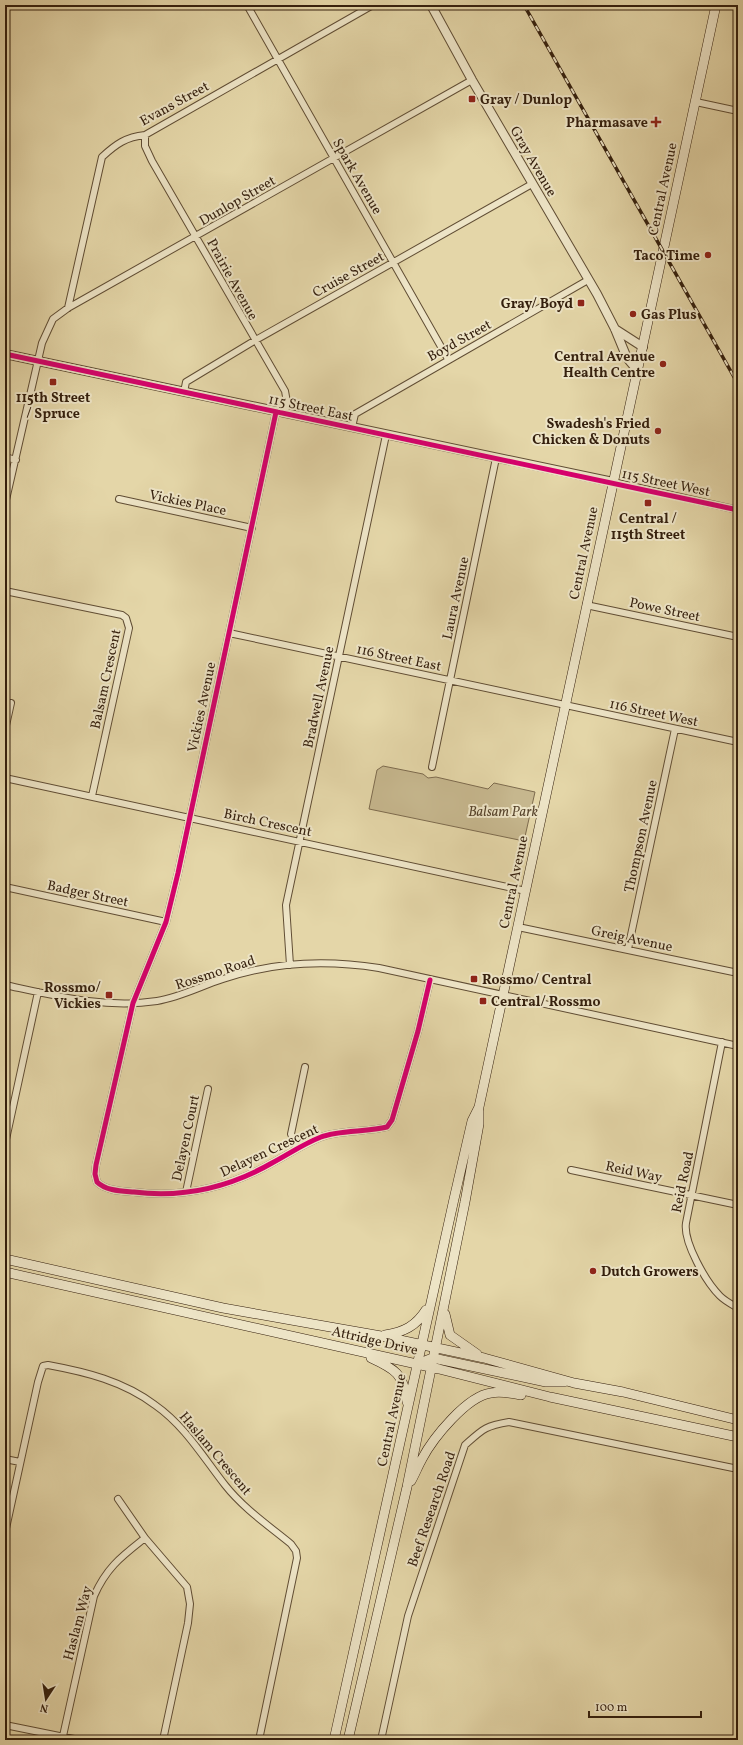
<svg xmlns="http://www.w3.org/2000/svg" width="743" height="1745" font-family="Vollkorn,serif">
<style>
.green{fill:#c6b78e;stroke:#7d6b4e}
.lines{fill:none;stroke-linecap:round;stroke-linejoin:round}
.minor-casing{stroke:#604d34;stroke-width:8}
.tertiary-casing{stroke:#604d34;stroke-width:10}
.secondary-casing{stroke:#341f0d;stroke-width:10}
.minor{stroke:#ede4c6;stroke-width:6}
.tertiary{stroke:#ede4c6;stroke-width:8}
.secondary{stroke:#ede4c6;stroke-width:9}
.rail-casing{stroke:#341f0d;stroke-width:3.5}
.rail{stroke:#ede4c6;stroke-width:2;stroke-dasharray:6;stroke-linecap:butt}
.cycleway-casing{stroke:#ede4c6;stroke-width:8}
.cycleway{stroke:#d6006c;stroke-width:5}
.poi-dot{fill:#8f2418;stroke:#ede4c6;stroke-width:1.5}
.labels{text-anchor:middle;stroke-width:4;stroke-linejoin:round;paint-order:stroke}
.poi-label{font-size:14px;font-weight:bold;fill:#341f0d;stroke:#ede4c6;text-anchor:end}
.street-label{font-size:14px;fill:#341f0d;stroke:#ede4c6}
.park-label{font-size:14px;font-style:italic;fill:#58452d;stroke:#ede4c6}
</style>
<rect width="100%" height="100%" fill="#e4d6a8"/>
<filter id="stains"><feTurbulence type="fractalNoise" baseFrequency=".005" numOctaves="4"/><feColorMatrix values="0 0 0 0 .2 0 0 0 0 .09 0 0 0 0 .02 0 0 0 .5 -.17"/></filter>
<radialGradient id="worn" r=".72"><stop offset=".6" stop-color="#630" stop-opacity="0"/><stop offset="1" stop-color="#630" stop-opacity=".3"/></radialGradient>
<!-- green -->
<path class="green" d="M383 766 423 774 428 778 436 777 488 789 494 783 535 792 524 841 369 809 377 770Z"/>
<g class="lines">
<defs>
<path id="minor" d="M247 5 448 359
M696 102 738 111
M145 135V146L152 161 285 391 287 402 285 413
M68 308 102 157C116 144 126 137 145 135L373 5
M184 392 186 382 254 341 532 184
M276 412 178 873 166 922 133 1003 96 1165 95 1174 97 1182C106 1191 122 1191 134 1192 183 1198 230 1187 272 1163 289 1154 303 1144 321 1137 337 1130 368 1132 387 1127L392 1120 418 1031 430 980
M352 427 355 414 588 280
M5 457 16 460
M613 482 738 510
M119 499 252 528
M5 504 42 343 53 319 68 308 472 80
M5 591 122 615 126 618 129 628 92 796
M586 605 738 637
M229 633 738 742
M5 730 11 703
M432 767 496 458
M5 778 526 891
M5 887 166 922
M518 927 738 973
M628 949 675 729
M290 965 286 905 386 435
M5 985C56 996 106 1009 157 1001 181 997 201 986 223 979 273 962 328 960 379 968L738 1046
M722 1042 686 1223C683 1242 706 1282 720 1296 725 1301 731 1304 738 1308
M5 1144 38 992
M297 1148 291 1134 305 1067
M571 1170 738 1205
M186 1192 208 1089
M5 1459 20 1462
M118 1499 145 1538
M5 1533 38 1382 43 1366 48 1365C86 1372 123 1381 155 1405 185 1426 203 1457 225 1485 243 1508 269 1526 291 1544L296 1551 297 1558 259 1740
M5 1725 79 1740
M63 1736 94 1596C107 1567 121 1557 145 1538L187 1587 190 1604 188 1623 163 1740
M381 1740 408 1616 465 1445C483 1429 485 1426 509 1422L738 1469"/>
<path id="tertiary" d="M431 5 472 80 597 294 615 329 627 358 638 371
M615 329 643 347
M5 354 613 482"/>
<path id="secondary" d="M5 1259 223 1308 381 1336 484 1358 574 1383 623 1392 738 1420
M5 1272 439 1369 550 1397 738 1437
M445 1314 450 1335 477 1354
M385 1335C404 1332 416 1326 426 1310
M371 1358C395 1369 404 1374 407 1402
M427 1360 433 1358 546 1382H564
M411 1481C415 1474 418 1466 422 1459 433 1438 467 1396 491 1393 501 1391 511 1393 521 1395
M334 1740 454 1199 472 1121 479 1107 716 5
M348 1740 407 1487 465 1202 479 1124V1111"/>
</defs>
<!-- minor casing -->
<use href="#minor" class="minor-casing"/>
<!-- tertiary casing -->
<use href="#tertiary" class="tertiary-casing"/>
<!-- secondary casing -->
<use href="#secondary" class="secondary-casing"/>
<!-- minor -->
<use href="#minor" class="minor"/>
<!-- tertiary -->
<use href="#tertiary" class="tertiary"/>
<!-- secondary -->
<use href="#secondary" class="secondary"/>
<defs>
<path id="rail" d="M524 5 738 384"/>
</defs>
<!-- rail casing -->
<use href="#rail" class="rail-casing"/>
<!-- rail -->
<use href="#rail" class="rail"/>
<defs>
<path id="cycleway" d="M5 354 738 510
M276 412 178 873 166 922 133 1003 96 1165 95 1174 97 1182C106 1191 122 1191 134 1192 183 1198 230 1187 272 1163 289 1154 303 1144 321 1137 337 1130 368 1132 387 1127L392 1120 418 1031 430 980"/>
</defs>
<!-- cycleway casing -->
<use href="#cycleway" class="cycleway-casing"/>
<!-- cycleway -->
<use href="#cycleway" class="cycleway"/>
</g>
<!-- markers -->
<g class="poi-dot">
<rect x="468" y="95" width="8" height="8" rx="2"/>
<path d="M654 116h4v4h4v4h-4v4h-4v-4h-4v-4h4z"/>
<circle cx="708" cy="255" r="4"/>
<rect x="577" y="299" width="8" height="8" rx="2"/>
<circle cx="633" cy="314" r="4"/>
<circle cx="663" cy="364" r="4"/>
<rect x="49" y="378" width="8" height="8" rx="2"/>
<circle cx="658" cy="431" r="4"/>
<rect x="644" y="499" width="8" height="8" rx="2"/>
<rect x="470" y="975" width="8" height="8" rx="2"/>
<rect x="105" y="991" width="8" height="8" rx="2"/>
<rect x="479" y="997" width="8" height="8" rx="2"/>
<circle cx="593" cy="1271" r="4"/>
</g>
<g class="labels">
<!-- poi labels -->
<g class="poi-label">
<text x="480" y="104" text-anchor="start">Gray / Dunlop</text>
<text x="648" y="127">Pharmasave</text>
<text x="700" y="260">Taco Time</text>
<text x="573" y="308">Gray/ Boyd</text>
<text x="641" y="319" text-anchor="start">Gas Plus</text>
<text x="655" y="361">Central Avenue<tspan x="655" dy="16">Health Centre</tspan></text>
<text x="53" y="402" text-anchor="middle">115th Street<tspan x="53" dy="16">/ Spruce</tspan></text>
<text x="650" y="428">Swadesh's Fried<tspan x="650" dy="16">Chicken &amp; Donuts</tspan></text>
<text x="648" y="523" text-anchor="middle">Central /<tspan x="648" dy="16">115th Street</tspan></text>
<text x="482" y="984" text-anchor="start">Rossmo/ Central</text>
<text x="101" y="992">Rossmo/<tspan x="101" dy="16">Vickies</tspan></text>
<text x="491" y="1006" text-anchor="start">Central/ Rossmo</text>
<text x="601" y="1276" text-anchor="start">Dutch Growers</text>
</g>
<!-- street labels -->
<g class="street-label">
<text transform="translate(174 103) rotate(-29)" y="5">Evans Street</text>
<text transform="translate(534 161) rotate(60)" y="5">Gray Avenue</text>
<text transform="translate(358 176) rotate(60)" y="5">Spark Avenue</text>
<text transform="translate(662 189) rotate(-78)" y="5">Central Avenue</text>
<text transform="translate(237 200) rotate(-30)" y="5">Dunlop Street</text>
<text transform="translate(348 274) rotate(-29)" y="5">Cruise Street</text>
<text transform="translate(233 279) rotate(61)" y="5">Prairie Avenue</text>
<text transform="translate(459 340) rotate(-29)" y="5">Boyd Street</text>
<text transform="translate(311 407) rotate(12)" y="5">115 Street East</text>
<text transform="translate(666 482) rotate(12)" y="5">115 Street West</text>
<text transform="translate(188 502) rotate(12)" y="5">Vickies Place</text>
<text transform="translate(583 553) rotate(-78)" y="5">Central Avenue</text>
<text transform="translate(455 598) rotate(-78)" y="5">Laura Avenue</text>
<text transform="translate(665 609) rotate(12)" y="5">Powe Street</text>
<text transform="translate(399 657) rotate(12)" y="5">116 Street East</text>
<text transform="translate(105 679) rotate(-78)" y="5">Balsam Crescent</text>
<text transform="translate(318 697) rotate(-78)" y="5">Bradwell Avenue</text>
<text transform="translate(201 707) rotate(-78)" y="5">Vickies Avenue</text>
<text transform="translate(654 712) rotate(12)" y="5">116 Street West</text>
<text transform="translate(268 822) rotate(12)" y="5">Birch Crescent</text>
<text transform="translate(640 836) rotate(-78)" y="5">Thompson Avenue</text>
<text transform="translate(513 882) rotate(-78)" y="5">Central Avenue</text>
<text transform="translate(88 893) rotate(12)" y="5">Badger Street</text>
<text transform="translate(632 938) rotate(12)" y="5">Greig Avenue</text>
<text transform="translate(215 972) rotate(-18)" y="5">Rossmo Road</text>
<text transform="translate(185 1138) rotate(-78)" y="5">Delayen Court</text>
<text transform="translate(269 1150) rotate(-25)" y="5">Delayen Crescent</text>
<text transform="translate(634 1171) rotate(12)" y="5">Reid Way</text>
<text transform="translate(682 1182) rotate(-78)" y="5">Reid Road</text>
<text transform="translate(375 1340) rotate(13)" y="5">Attridge Drive</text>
<text transform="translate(391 1420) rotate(-78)" y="5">Central Avenue</text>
<text transform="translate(216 1453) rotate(50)" y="5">Haslam Crescent</text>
<text transform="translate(431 1509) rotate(-71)" y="5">Beef Research Road</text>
<text transform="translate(77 1623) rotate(-75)" y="5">Haslam Way</text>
</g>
<!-- park labels -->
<g class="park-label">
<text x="503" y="816">Balsam Park</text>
</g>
</g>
<!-- margin -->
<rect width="743" height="1745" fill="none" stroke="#e4d6a8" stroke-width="20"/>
<rect x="6" y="6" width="731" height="1733" fill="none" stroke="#341f0d" stroke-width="2"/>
<rect x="10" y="10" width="723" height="1725" fill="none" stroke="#341f0d"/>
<!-- north arrow -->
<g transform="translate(46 1699) rotate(192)" stroke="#ede4c6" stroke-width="3" paint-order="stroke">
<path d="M0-3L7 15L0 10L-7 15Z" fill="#341f0d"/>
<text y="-6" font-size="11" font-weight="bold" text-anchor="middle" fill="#341f0d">N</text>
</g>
<!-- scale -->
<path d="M589 1711v6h112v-6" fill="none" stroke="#341f0d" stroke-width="2"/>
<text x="595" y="1711" font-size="12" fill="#341f0d" stroke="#ede4c6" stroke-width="3" paint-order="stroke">100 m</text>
<rect width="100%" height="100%" filter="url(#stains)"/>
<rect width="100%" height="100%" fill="url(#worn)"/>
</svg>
